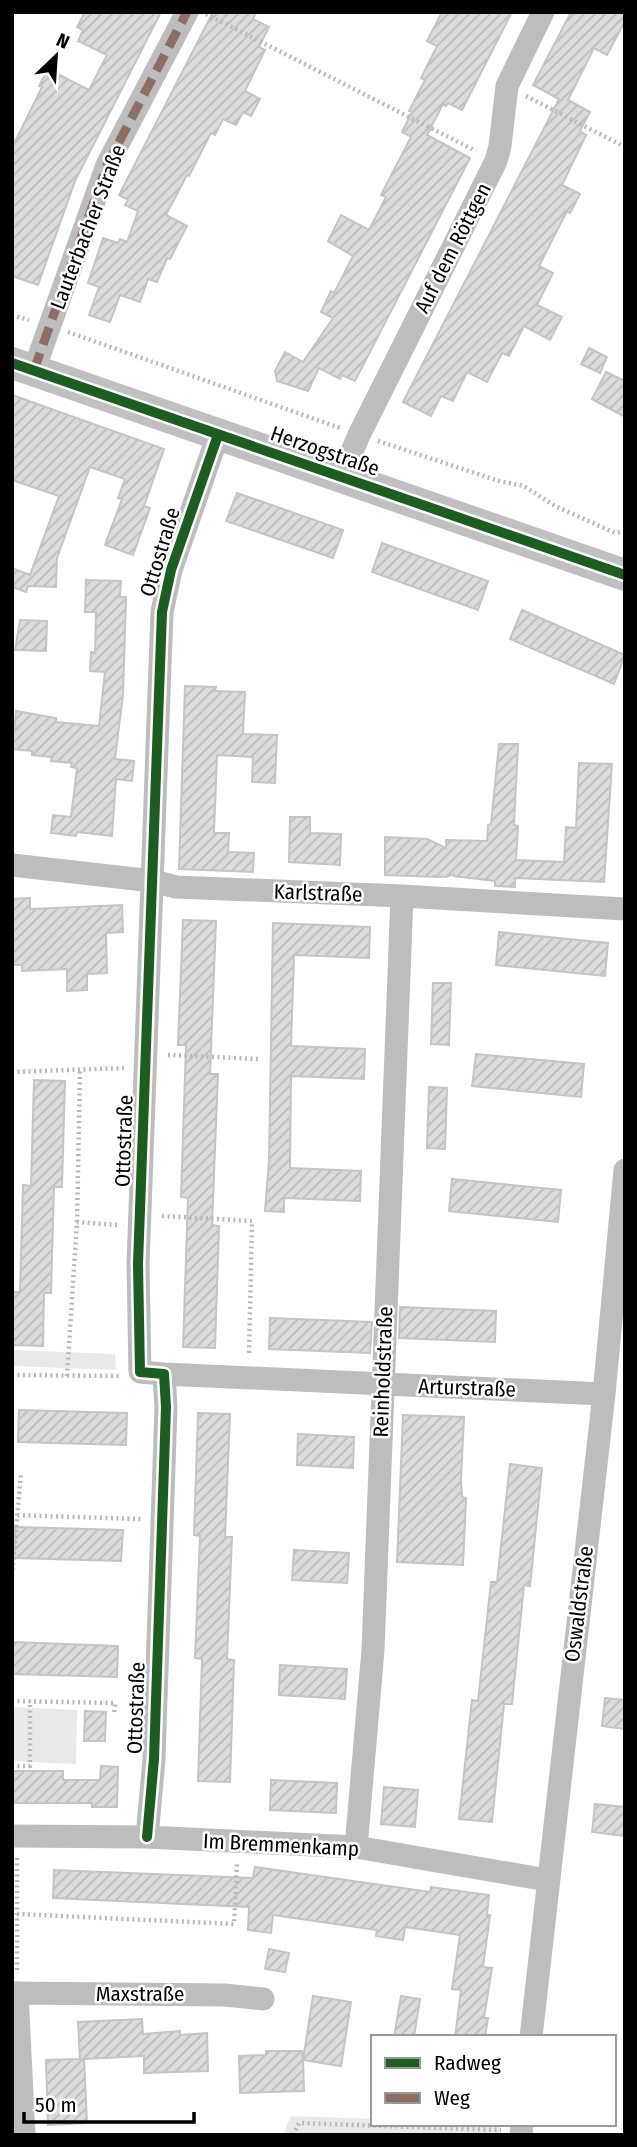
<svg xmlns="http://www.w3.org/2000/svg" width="637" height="2147" font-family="'Fira Sans Condensed',sans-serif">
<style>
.green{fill:#e9e9e9}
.building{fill:url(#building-hatch);stroke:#c4c4c4;stroke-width:2}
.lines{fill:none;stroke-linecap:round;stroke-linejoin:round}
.path{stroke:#b8b8b8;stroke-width:4.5;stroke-dasharray:2 3.5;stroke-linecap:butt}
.street{stroke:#bdbdbd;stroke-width:23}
.secondary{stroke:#c0c0c0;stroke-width:32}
.quiet{stroke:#8d6e63;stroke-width:9;stroke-dasharray:18 9;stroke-linecap:butt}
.cycleway-casing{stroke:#fff;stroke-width:15}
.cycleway{stroke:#1b5e20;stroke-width:10}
.labels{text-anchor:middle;stroke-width:5;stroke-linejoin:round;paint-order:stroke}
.street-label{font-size:21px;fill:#000;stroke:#fff}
</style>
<defs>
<pattern id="building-hatch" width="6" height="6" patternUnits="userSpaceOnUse" patternTransform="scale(1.75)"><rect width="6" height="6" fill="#dcdcdc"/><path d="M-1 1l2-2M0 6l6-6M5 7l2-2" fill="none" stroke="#bbb"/></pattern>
</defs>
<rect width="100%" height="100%" fill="#fff"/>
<!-- green -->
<path class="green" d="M12 1350 115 1354 116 1370 12 1366Z
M12 1707 77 1710 76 1764 12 1761Z
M291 2116 373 2119V2124H500V2135H283Z"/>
<!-- building -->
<path class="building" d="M85 12H161L75 181 38 285 12 276V148L42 87 39 86 48 69 89 90 107 55 78 41 83 30 77 27Z
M213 12H256L253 19 269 27 259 47 265 50 245 91 260 99 251 116 243 112 236 125 223 119 215 135 211 133 189 176 187 175 166 215 187 226 170 259 167 258 157 282 148 279 140 302 120 295 110 322 89 315 99 287 88 283 103 238 118 243 120 239 127 242 138 211 125 205 128 200 119 195Z
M442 12H512L462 110 448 103 446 106 443 104 427 135 470 158 355 381 342 375 340 379 319 368 308 391 277 381 275 371 285 352 303 362 333 318 321 312 331 291 334 293 353 256 328 241 341 215 369 230 386 197 381 195 411 137 402 132 412 112 409 111 425 80 421 78 437 46 427 41Z
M571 12H625V21L607 55 594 48 568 100 590 112 580 131 586 135 562 185 580 194 570 213 567 211 539 266 553 273 537 305 562 317 550 340 524 326 509 356 502 353 487 382 467 372 453 401 441 396 431 416 403 402 559 99 533 85Z
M589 348 607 357 600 373 581 364Z
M606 372 625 381V417L592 399Z
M12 395 164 449 144 506 150 508 133 555 105 545 122 499 118 498 125 479 90 467 57 558 56 587 28 586 26 592 12 587V568L30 575 59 496 12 480Z
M237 493 343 530 333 558 226 521Z
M382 543 488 581 478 610 372 572Z
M86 580 121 581 120 597H126L123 695 115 759 134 761 132 781 116 779 112 836 77 832 76 836 51 833 53 815 71 817 77 768 71 767 72 763 51 761 52 757 32 755V751L12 749 16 711 56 718V722L99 726 105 672 90 671 91 652 95 653 96 612H85Z
M522 610 625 655 614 684 510 639Z
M20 620 47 621 46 651 15 650Z
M185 686 216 687 215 691 245 692 243 734 277 735 275 783 252 782 253 757 217 755 214 833H229L228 852 254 853 253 872 179 869Z
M499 744H518L514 825 518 826 516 860 564 862 566 827 576 828 579 763 612 764 604 882 515 878V887L495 886V881L454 876V874L446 877 435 876 436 877 385 875V837L427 839 446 848V840L487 841 488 825 491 824Z
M290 817H310V833L341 834 340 865 289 862Z
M30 898V909L122 905 123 932 106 933 107 973 87 974V990L67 991V969L22 971V965H12V899Z
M183 920 216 921 210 1074H218L212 1225 219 1226 215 1348 183 1347 188 1198 181 1197 186 1045H178Z
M273 923 370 927 369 958 294 955 291 1046 365 1049 364 1079 291 1076 290 1168 361 1171 360 1201 284 1198V1212L265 1211 269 1161Z
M499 932 608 943 605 976 496 965Z
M433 983H451L449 1045 431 1044Z
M476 1054 584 1064 581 1097 472 1086Z
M34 1080 65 1081 62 1187H54L51 1293H44L43 1346 12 1345 13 1292H20L23 1185 31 1186Z
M429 1087 447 1088 445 1149 427 1148Z
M452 1179 561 1190 558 1222 449 1211Z
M400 1307 496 1311 495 1342 399 1338Z
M270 1318 372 1322 370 1353 269 1349Z
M19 1410 127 1413 126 1445 18 1442Z
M198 1413 230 1414 225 1537H232L227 1659 234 1660 230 1782 198 1781 202 1659 195 1658 200 1536 194 1535Z
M403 1415 464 1417 461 1479 462 1497 466 1498 463 1565 397 1562Z
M298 1434 354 1437 353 1468 297 1465Z
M510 1464 542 1468 530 1586 524 1585 512 1704H504L492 1822 459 1819 472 1700 478 1701 491 1582H497Z
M15 1527 123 1530 121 1561 14 1558Z
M294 1550 349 1553 347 1583 292 1580Z
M12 1642 118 1646 117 1677 12 1674Z
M280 1665 347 1669 345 1699 279 1695Z
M605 1698 625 1700V1729L602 1726Z
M85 1711 106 1712 105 1741H84Z
M101 1766 118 1767 117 1807H92V1803H12V1771H63V1780H100Z
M271 1780 337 1783 336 1813 270 1810Z
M384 1787 418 1790 415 1827 381 1824Z
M595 1804 625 1807V1836L592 1832Z
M255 1867 430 1892 431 1887 489 1895 487 1915H490L483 1967 492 1968 484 2018H488L485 2037H455L461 1990 452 1989 460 1935 405 1927 403 1940 376 1936 377 1930 273 1915 271 1933 248 1930 249 1907 53 1898 54 1870 253 1878Z
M269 1949 289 1953 285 1972 265 1969Z
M313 1996 351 2002 341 2066 303 2060 304 2091 240 2093 239 2056 266 2055V2051H302L303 2060Z
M401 1996 420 1999 414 2037H394Z
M142 2019 143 2034 180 2031V2035L207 2033 208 2071 144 2073V2056L84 2059 87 2123 48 2125 46 2060 80 2059 78 2022Z"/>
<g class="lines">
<!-- path -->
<path class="path" d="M206 14 476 151
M526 96 625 147
M12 315 29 320
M68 332 340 428
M378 441 499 481 524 486 555 506 615 533 625 531
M168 1055 258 1059
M12 1072 124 1068
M162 1216 252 1221 249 1356
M77 1222 80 1069
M12 1375 119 1376
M67 1376 77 1222 118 1225
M12 1515 141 1519
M12 1576 21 1473
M12 1701 115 1703 114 1715
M12 1766H30V1701
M17 1858V1972
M17 1914 234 1924 237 1862
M293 2135 299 2123 501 2130"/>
<!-- street -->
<path class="street" d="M34 370 107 165 187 12
M341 477 359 435 496 161 500 146 507 86 543 12
M12 865 153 881 176 887 402 896 625 909
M164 1374 604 1394
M12 1836 147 1837 356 1847 547 1880
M147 1837 154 1759 166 1407 164 1374 140 1372 138 1264 162 612 171 570 218 435
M356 1847 373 1650 402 896
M12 1993 225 1995 263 1999
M17 1993 24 2135
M531 2037 604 1394 625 1170
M521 2135 522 2124"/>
<!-- secondary -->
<path class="secondary" d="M12 363 625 575"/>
<!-- quiet -->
<path class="quiet" d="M34 370 107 165 187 12"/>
<defs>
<path id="cycleway" d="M12 363 625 575
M147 1837 154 1759 166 1407 164 1374 140 1372 138 1264 162 612 171 570 218 435"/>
</defs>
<!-- cycleway casing -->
<use href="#cycleway" class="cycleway-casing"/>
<!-- cycleway -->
<use href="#cycleway" class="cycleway"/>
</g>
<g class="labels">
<!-- street labels -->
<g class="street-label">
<text transform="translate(88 227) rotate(-69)" y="7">Lauterbacher Straße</text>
<text transform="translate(453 248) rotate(-63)" y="7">Auf dem Röttgen</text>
<text transform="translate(325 451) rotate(19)" y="7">Herzogstraße</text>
<text transform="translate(160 552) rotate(-73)" y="7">Ottostraße</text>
<text transform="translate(318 893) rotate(2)" y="7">Karlstraße</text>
<text transform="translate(124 1141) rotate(-88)" y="7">Ottostraße</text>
<text transform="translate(383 1372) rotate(-88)" y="7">Reinholdstraße</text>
<text transform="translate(467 1388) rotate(2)" y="7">Arturstraße</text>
<text transform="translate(579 1604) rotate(-83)" y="7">Oswaldstraße</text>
<text transform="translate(136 1708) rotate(-88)" y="7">Ottostraße</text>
<text transform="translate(281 1845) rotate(3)" y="7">Im Bremmenkamp</text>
<text x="140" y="2001">Maxstraße</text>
</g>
</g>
<!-- border -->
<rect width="637" height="2147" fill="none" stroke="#000000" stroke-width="28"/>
<!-- legend -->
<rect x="371" y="2035" width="245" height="91" fill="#ffffff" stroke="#999999" stroke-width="2"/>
<rect x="385" y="2058" width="35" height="10" fill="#1b5e20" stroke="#999999" stroke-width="2"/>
<text x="434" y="2070" font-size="21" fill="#000000">Radweg</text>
<rect x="385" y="2093" width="35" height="10" fill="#8d6e63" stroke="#999999" stroke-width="2"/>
<text x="434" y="2105" font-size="21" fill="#000000">Weg</text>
<!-- north arrow -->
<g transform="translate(56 56) rotate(25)" stroke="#ffffff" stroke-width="5" paint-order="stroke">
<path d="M0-5L12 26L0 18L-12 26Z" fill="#000000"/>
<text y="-10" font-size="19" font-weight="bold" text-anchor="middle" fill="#000000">N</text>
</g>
<!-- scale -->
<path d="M24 2112v10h170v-10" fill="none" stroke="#000000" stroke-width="3.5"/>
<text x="35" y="2112" font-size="21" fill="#000000" stroke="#ffffff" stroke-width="5" paint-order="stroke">50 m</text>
</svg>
